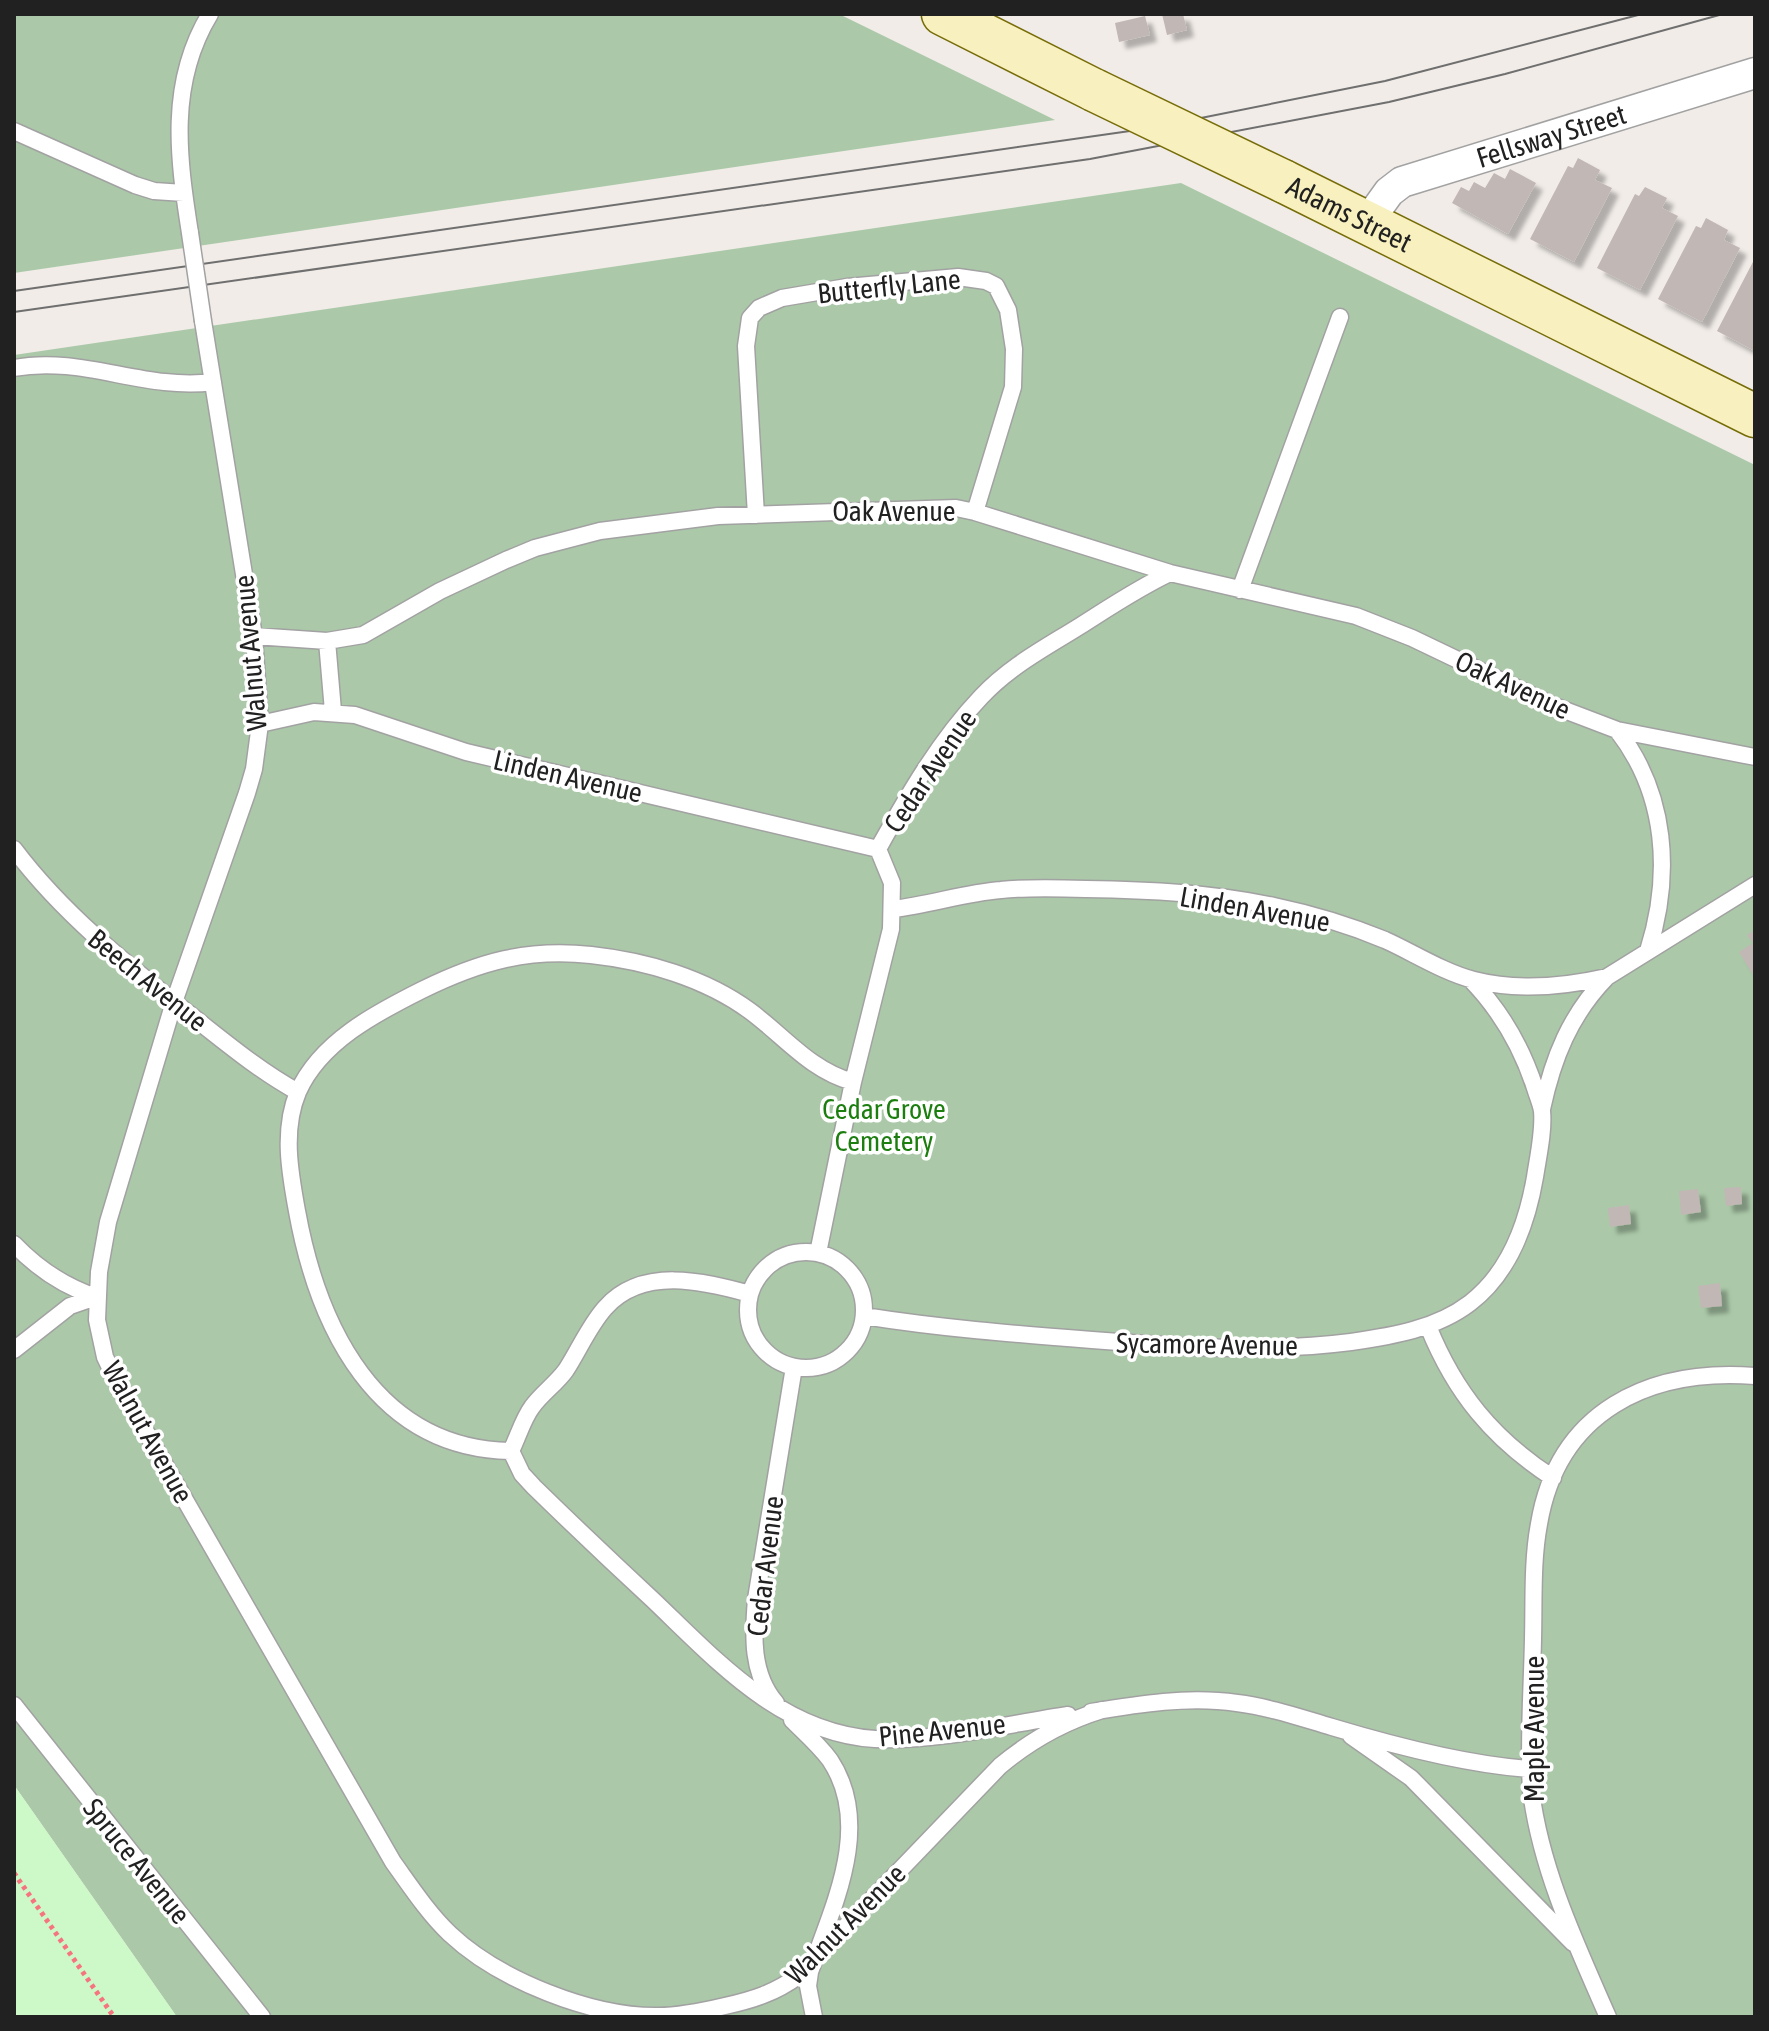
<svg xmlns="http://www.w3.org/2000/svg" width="1769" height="2031" font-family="'Asap Condensed',sans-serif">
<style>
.cemetery{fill:#abc9a9}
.park{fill:#cdf8c7}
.building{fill:#c1b7b4;filter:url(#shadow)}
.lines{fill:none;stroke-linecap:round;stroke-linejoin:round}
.lane-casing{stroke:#a2a2a2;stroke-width:19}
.street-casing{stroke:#a2a2a2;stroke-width:33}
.secondary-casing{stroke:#776d08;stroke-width:45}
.path{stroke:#f67480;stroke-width:5;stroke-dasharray:4 4;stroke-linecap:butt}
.lane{stroke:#fff;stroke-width:16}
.street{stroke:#fff;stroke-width:30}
.secondary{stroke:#f8f0be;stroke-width:42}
.tram{stroke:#6f6f6f;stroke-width:2}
.lane-bridge-casing{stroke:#a2a2a2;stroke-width:19;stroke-linecap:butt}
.secondary-bridge-casing{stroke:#776d08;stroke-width:45;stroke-linecap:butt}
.lane-bridge{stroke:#fff;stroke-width:16}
.secondary-bridge{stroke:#f8f0be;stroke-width:42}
.labels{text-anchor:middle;stroke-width:7;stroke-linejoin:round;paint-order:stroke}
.street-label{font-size:28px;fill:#212121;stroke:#fff}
.park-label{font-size:28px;fill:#1c7e0f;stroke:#fff}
</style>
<defs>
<filter id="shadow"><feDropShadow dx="7" dy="7" stdDeviation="2" flood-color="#0004"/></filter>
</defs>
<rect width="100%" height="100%" fill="#f1ece8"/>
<!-- cemetery -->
<path class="cemetery" d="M14 14H839L1055 120 14 273Z
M1181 183 1755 465V2017H177L14 1785V355Z"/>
<!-- park -->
<path class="park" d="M14 1785 177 2017H14Z"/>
<!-- building -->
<path class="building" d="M1162 14H1183L1187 30 1167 35Z
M1145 16 1150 35 1119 42 1115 23Z
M1578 158 1600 170 1595 180 1612 188 1574 262 1530 239 1568 166 1573 168Z
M1510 169 1536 183 1508 234 1452 203 1461 187 1469 191 1474 182 1485 188 1494 173 1505 179Z
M1645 187 1667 198 1662 208 1678 216 1640 290 1597 268 1635 194 1639 196Z
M1706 218 1728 230 1724 240 1740 248 1702 322 1658 299 1696 226 1701 228Z
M1755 258V351L1717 331Z
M1755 930V978L1739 952 1753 943 1747 935Z
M1741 1187 1742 1204 1726 1206 1724 1188Z
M1698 1189 1701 1212 1681 1215 1679 1191Z
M1629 1205 1631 1224 1610 1227 1608 1208Z
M1720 1283 1722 1306 1701 1308 1698 1286Z"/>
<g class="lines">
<defs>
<path id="lane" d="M14 131 135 185 154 191 184 193
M190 233C178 157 168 83 210 14
M203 321 254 636 260 724 254 769 247 793 174 1002 108 1222 99 1272 97 1320 105 1357 115 1378 393 1862C411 1887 428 1913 450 1934 499 1980 592 2017 658 2016 680 2016 704 2011 725 2006 752 2000 775 1993 798 1976L1000 1766C1031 1740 1063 1722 1102 1710
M14 368C83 355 144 391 213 382
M756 515 746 346 750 318 759 308 782 298 847 287 958 277 986 281 996 286 1008 310 1014 349 1013 387 975 512
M1240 590 1340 317
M254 636 327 641 363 635 440 591 506 560 535 548 600 531 718 516 956 508 975 512 1170 573 1356 616 1412 638 1554 706 1617 730 1755 757
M327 641 333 711
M260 724 314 712 355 715 466 752 878 849
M1617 730C1667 794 1672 875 1648 951
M14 849C63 914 125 963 188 1013 224 1041 258 1070 298 1092
M893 909C929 905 964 893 1001 890 1029 887 1058 888 1086 889 1149 890 1212 893 1274 906 1312 914 1349 925 1385 940 1412 952 1445 973 1474 980 1517 991 1563 987 1607 977
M1542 1109C1553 1058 1570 1015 1607 977L1755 885
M14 1244C38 1269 63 1286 96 1297
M748 1310a58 58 0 1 1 116 0a58 58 0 1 1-116 0Z
M818 1253 853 1082 891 929 892 883 878 849C907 797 939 741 981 697 1010 666 1045 648 1080 626 1110 607 1138 588 1170 573
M864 1316C939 1328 1015 1334 1092 1340 1179 1347 1264 1353 1351 1342 1392 1336 1436 1329 1470 1303 1509 1273 1527 1224 1535 1177 1538 1157 1544 1131 1542 1111 1541 1104 1537 1095 1535 1088 1522 1048 1501 1011 1471 980
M1428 1326C1455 1393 1493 1439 1553 1478
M14 1350 70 1306 96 1297
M511 1451 522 1474 534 1487C573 1525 613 1563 653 1600 717 1661 781 1733 875 1739 935 1742 1008 1724 1068 1715
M511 1451C376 1449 318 1327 297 1211 290 1173 282 1130 298 1092 320 1042 376 1013 422 990 479 962 527 948 591 955 646 961 705 978 750 1011 784 1036 811 1071 853 1082
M511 1451C518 1437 523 1419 532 1407 542 1393 556 1384 566 1370 579 1350 589 1326 605 1308 642 1266 703 1281 750 1294
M776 1703C751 1674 753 1635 756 1599L794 1367
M14 1705 262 2017
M1091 1712C1139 1704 1188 1696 1237 1703 1270 1707 1301 1718 1332 1727 1392 1745 1468 1765 1530 1769
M792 1720C805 1733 819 1745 830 1760 874 1826 832 1908 810 1972L808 1986 814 2017
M1351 1736 1411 1778 1573 1943
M1608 2017C1576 1944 1541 1870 1531 1791 1528 1740 1532 1689 1533 1639 1534 1601 1532 1561 1539 1524 1558 1411 1649 1368 1755 1376"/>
<g id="street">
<path id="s1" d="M1366 224 1389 192 1402 182 1755 73"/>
</g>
<g id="secondary">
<path d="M943 14 1094 90"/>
<path id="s2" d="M1283 181 1755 416"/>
</g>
</defs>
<!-- lane casing -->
<use href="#lane" class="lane-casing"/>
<!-- street casing -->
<use href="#street" class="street-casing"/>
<!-- secondary casing -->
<use href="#secondary" class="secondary-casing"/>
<!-- path -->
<path class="path" d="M14 1873 114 2017"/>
<!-- lane -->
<use href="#lane" class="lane"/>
<!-- street -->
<use href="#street" class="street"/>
<!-- secondary -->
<use href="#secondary" class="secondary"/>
<!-- tram -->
<path class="tram" d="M14 291 1151 128 1385 81 1642 14
M14 312 1090 159 1389 102 1505 74 1723 14"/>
<defs>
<path id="lane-bridge" d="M190 233 203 321"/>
<path id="secondary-bridge" d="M1094 90 1283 181"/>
</defs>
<!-- lane-bridge casing -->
<use href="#lane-bridge" class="lane-bridge-casing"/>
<!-- secondary-bridge casing -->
<use href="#secondary-bridge" class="secondary-bridge-casing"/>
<!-- lane-bridge -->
<use href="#lane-bridge" class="lane-bridge"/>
<!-- secondary-bridge -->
<use href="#secondary-bridge" class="secondary-bridge"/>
</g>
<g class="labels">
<!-- street labels -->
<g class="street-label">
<text dy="10" stroke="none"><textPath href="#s1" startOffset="212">Fellsway Street</textPath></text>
<text dy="10" stroke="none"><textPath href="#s2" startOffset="74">Adams Street</textPath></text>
<text transform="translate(889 286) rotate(-6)" y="10">Butterfly Lane</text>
<text x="894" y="521">Oak Avenue</text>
<text transform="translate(250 653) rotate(-95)" y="10">Walnut Avenue</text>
<text transform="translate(1513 685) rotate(25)" y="10">Oak Avenue</text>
<text transform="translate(930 771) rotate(-56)" y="10">Cedar Avenue</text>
<text transform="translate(568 776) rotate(13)" y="10">Linden Avenue</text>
<text transform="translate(1255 909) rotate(10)" y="10">Linden Avenue</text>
<text transform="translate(148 980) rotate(39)" y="10">Beech Avenue</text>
<text transform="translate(1207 1344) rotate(1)" y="10">Sycamore Avenue</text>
<text transform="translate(148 1432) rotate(61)" y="10">Walnut Avenue</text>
<text transform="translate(765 1566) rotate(-83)" y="10">Cedar Avenue</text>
<text transform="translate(1534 1729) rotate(-90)" y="10">Maple Avenue</text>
<text transform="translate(942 1730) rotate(-6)" y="10">Pine Avenue</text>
<text transform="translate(137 1861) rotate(51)" y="10">Spruce Avenue</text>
<text transform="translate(845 1924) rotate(-45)" y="10">Walnut Avenue</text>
</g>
<!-- park labels -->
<g class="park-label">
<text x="884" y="1119">Cedar Grove<tspan x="884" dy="32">Cemetery</tspan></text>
</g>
</g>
<!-- border -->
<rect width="1769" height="2031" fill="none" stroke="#212121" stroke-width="32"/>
</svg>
